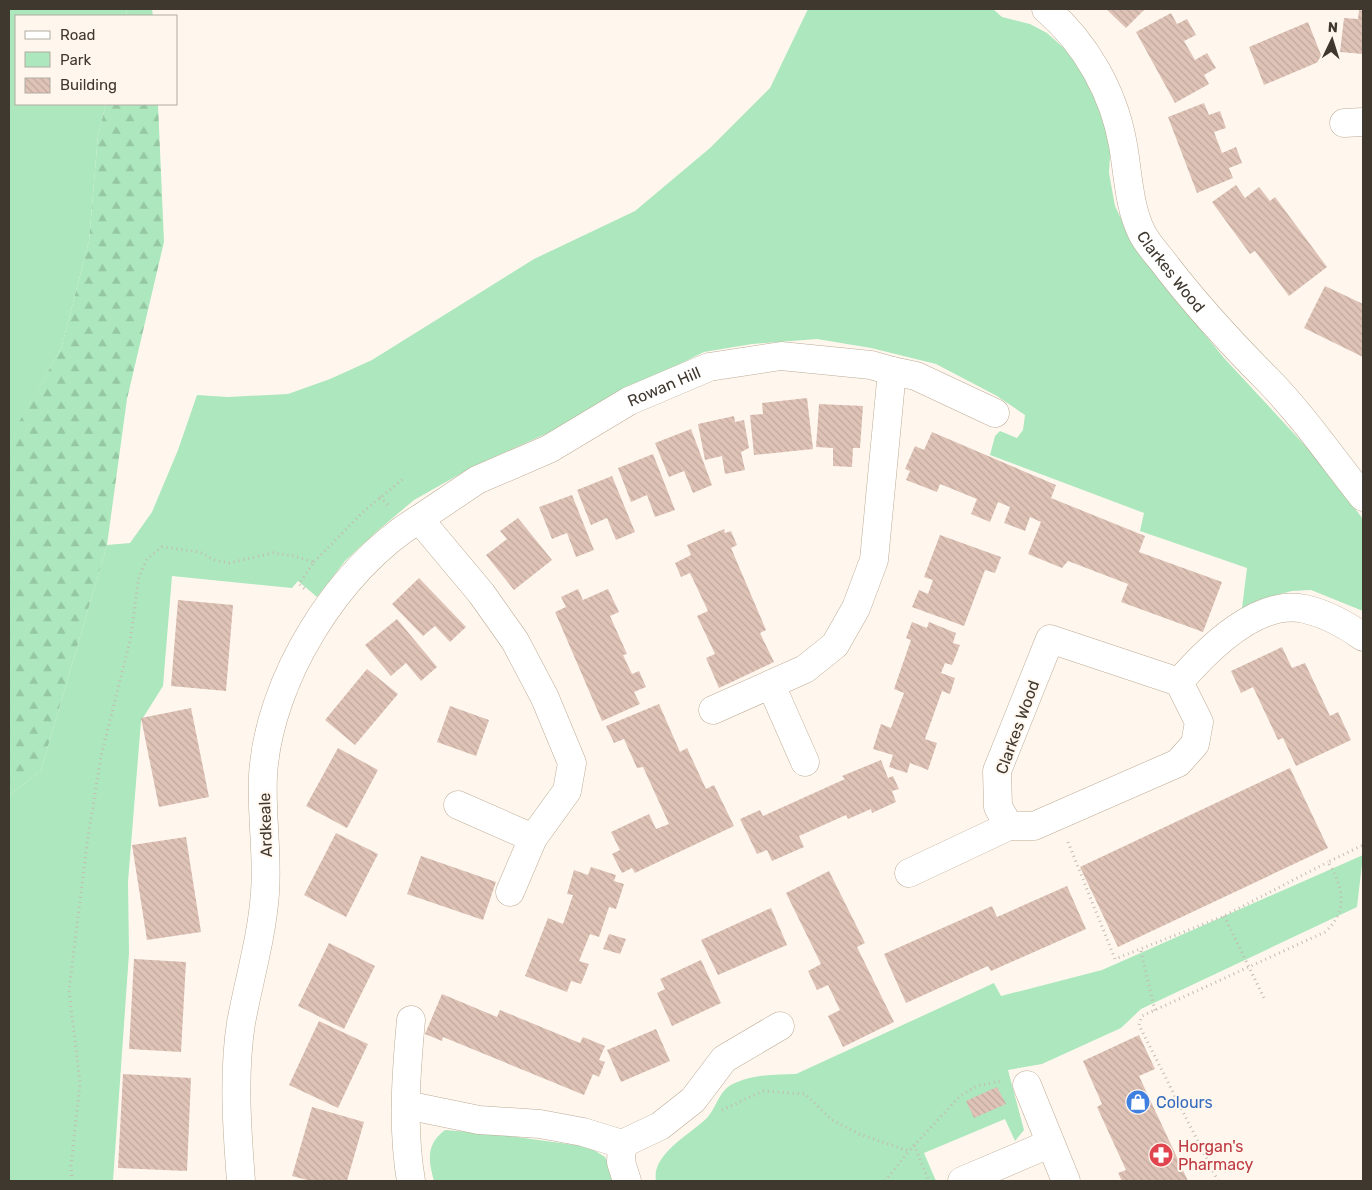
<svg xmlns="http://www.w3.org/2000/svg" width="1372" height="1190" font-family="Rubik,sans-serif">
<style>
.green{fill:#ace7bd}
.forest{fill:url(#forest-firs)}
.building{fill:url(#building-back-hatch)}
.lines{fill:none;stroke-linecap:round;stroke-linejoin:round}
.minor-casing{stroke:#bdab95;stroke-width:29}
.path{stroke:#c3bcb3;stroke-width:3;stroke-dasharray:1 4;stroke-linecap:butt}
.minor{stroke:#fff;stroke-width:28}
.labels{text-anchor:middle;stroke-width:4;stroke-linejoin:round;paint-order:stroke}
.street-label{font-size:16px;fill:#3f382f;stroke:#fff7ee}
.shop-label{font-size:16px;fill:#366cbe;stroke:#fff7ee;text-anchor:start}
.health-label{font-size:16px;fill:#be3a42;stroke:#fff7ee;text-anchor:start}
</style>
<defs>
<pattern id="forest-firs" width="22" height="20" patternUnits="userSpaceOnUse" patternTransform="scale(1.25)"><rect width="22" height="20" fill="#ace7bd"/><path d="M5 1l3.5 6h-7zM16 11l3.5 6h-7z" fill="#95c7a3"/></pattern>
<pattern id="building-back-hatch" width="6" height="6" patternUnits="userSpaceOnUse" patternTransform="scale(1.25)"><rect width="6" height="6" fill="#dfc3b7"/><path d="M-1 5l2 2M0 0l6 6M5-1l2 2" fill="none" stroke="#c0a89e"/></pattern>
</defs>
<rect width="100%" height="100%" fill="#fff7ee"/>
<!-- green -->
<path class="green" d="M9 9H127L126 16H16V104H106L98 135 89 241 61 349 15 430 9 434Z
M808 9H993L1002 17 1030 24 1047 33 1085 67 1111 138 1109 173 1115 206 1136 250 1224 358 1311 452 1363 519V611L1311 590 1292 591 1258 600 1216 631 1242 608 1247 568 1140 531 1144 513 990 455 995 436 1000 431 1017 438 1023 430 1025 415 997 396 936 364 871 348 817 339 752 344 704 352 589 409 548 433 476 465 414 500 376 532 345 561 317 597 298 581 292 588 172 576 163 686 141 721 128 882 129 953 113 1181H9V796L41 770 107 545 130 543 152 512 178 450 197 395 228 397 288 394 330 379 372 360 534 259 635 211 710 148 770 88Z
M1363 855 1357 907 1141 1009 1121 1028 1042 1064 1008 1070 1024 1130 1015 1141 1005 1119 924 1153 936 1181H656C651 1154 691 1134 707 1118 717 1107 719 1089 735 1083 755 1074 775 1075 796 1074L994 983 1001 996 1102 970Z
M445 1130 496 1134 589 1147 605 1157 617 1181H434C428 1160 426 1144 445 1130Z"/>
<!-- forest -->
<path class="forest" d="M127 9H152L153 16H126Z
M106 104H158L164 242 127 399 107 545 41 770 9 796V434L15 429 61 349 89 241 98 135Z"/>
<!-- building -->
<path class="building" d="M1106 9H1145L1126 28Z
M1359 10 1363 11V54L1340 52 1344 18 1358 19Z
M1171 13 1177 24 1187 19 1196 35 1184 41 1195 60 1207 53 1216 68 1204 75 1209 84 1175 103 1136 32Z
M1308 22 1323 60 1264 85 1249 47Z
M1204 103 1209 115 1220 111 1226 128 1214 132 1222 153 1236 147 1242 163 1229 168 1233 178 1197 193 1168 117Z
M1236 185 1245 198 1259 187 1270 201 1275 197 1327 267 1289 296 1255 251 1250 254 1212 202Z
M1325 286 1363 304V357L1304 328Z
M807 398 813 449 754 455 750 415 763 414 762 403Z
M819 404 863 406 860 448H853L852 467 833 466V448L816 447Z
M734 416 735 422 744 420 749 448 741 452 745 470 725 474 722 456 705 460 698 424Z
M691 429 712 485 693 493 684 471 669 477 655 443Z
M932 432 1056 485 1051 498 1145 536 1139 552 1222 582 1203 632 1121 602 1128 584 1068 561 1062 568 1028 554 1041 522 1030 517 1025 531 1004 523 1010 507 998 502 990 522 971 514 977 499 940 484 937 492 906 480 910 471 905 469 915 446 924 450Z
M653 454 675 510 655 517 647 495 631 502 618 468Z
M612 476 635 532 616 540 607 518 591 525 577 490Z
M572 495 594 550 576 557 567 533 552 539 539 507Z
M518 518 552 560 514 590 486 555 507 539 500 531Z
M724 529 725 533 731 531 737 545 731 548 766 630 760 633 774 662 719 688 706 658 715 654 697 616 708 611 690 573 681 577 675 563 691 555 687 545Z
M940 535 1001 557 995 573 985 570 964 626 912 607 919 590 928 594 933 580 924 577Z
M419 578 466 627 450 642 435 626 423 636 392 604Z
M578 589 583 600 608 589 619 612 610 616 627 654 623 655 632 674 639 671 646 687 634 692 640 704 602 721 555 612 566 607 561 597Z
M178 600 233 605 226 691 171 686Z
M397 619 437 667 421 681 406 663 391 676 365 645Z
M912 622 927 628 929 622 956 633 953 643 960 645 952 665 945 663 941 673 955 678 950 694 942 691 925 739 937 743 928 770 910 763 907 773 889 767 893 755 873 749 881 724 891 728 904 693 894 689 911 640 906 638Z
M1282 647 1292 668 1305 663 1330 716 1338 712 1351 740 1296 766 1283 738 1278 740 1253 687 1241 693 1231 671Z
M367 669 398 694 355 745 325 720Z
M659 704 680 752 687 748 706 789 714 785 734 826 635 873 632 868 622 873 612 854 620 850 611 832 649 814 656 829 669 824 643 767 637 768 624 739 614 743 606 726Z
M450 706 489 720 476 756 437 742Z
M191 708 209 797 159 807 141 718Z
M338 748 378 770 347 828 306 806Z
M881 760 888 778 893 776 899 789 892 791 896 802 872 813 871 809 848 819 846 815 799 836 804 847 772 861 767 850 757 854 740 819 760 810 763 816 845 779 842 776Z
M1290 768 1328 848 1118 947 1080 867Z
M336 833 378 854 346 917 304 895Z
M186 837 201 932 147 940 132 845Z
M421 856 496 882 483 920 407 894Z
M591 867 616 875 614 881 624 884 616 909 609 907 599 937 590 934 579 961 589 964 581 984 571 981 567 992 525 976 548 918 563 924 573 895 567 894 574 870 588 875Z
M829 871 865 943 857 947 894 1022 843 1047 828 1016 840 1010 828 985 817 990 808 971 821 964 786 893Z
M1067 886 1086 929 991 971 988 966 906 1003 884 954 992 906 997 917Z
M771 908 787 945 718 975 701 940Z
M609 934 626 939 620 954 603 949Z
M329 943 375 966 344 1029 298 1006Z
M134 959 186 962 181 1052 129 1049Z
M701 960 721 1003 672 1026 657 993 665 989 660 979Z
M442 994 497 1017 500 1010 580 1043 583 1037 605 1046 599 1060 605 1062 599 1077 593 1074 584 1095 443 1037 442 1041 425 1034Z
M319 1021 368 1044 338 1108 289 1085Z
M656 1029 670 1061 621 1082 607 1050Z
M1139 1035 1155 1069 1139 1076 1188 1181H1122L1118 1173 1126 1170 1097 1107 1102 1104 1083 1061Z
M123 1074 191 1078 187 1171 118 1168Z
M997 1087 1006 1104 974 1118 966 1101Z
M312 1107 364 1122 347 1181H311L292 1176Z"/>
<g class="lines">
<defs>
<g id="minor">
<path id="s1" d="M1046 9C1086 43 1114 93 1123 145 1128 173 1129 208 1142 233 1148 245 1159 256 1167 267 1198 307 1232 344 1268 380 1303 416 1332 458 1363 497"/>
<path d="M1344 123 1363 122"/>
<path d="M892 371 916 376 995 413"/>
<path d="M1050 639 1179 682 1199 722 1195 744 1178 763 1034 826H1009L998 807 997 771Z"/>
<path d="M1179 682C1207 650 1258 598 1305 609 1327 614 1345 624 1363 637"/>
<path d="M771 685 805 762"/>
<path d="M458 805 533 838 510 892"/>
<path id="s2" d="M533 838 567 791 572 763 545 698 515 641 481 593 419 519 477 480 549 449 629 401 709 367 781 356 871 365 892 371 874 560 856 608 835 645 805 669 713 710"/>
<path d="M909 873 1009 826"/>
<path d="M411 1020C406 1074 402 1128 411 1181"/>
<path d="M1027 1085 1066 1181"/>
<path d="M406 1105 479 1120 540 1124 583 1132 622 1144 660 1126 693 1100 724 1059 780 1026"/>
<path d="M622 1144 621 1162 627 1181"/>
<path d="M241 1181C237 1130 233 1074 241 1023 249 980 262 936 265 893 268 854 261 815 263 776 268 681 338 568 419 519"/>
<path d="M962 1181 1049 1144"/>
</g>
</defs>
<!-- minor casing -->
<use href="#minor" class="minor-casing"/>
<!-- path -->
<path class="path" d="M380 497 390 507
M314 562 363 512 403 479
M1068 842 1115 959 1224 916 1328 862
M1224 916 1265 1000
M1141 951 1155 1011
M722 1110 763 1091 805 1094 832 1120 859 1134 909 1151 960 1096 977 1086 1000 1081
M914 1145 929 1181
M72 1181 71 1166 80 1083 69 990 87 844 101 756 130 641 139 577 147 559 162 547 200 552 214 560 229 563 273 553 294 556 314 562 299 584 307 591
M885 1181 909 1151
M1218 1181 1139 1025 1142 1016 1325 932C1349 911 1343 886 1328 862L1363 845"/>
<!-- minor -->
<use href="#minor" class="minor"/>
</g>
<!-- icons -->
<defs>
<symbol id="shop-disc" viewBox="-11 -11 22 22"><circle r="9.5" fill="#3f7fe0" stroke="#fff7ee"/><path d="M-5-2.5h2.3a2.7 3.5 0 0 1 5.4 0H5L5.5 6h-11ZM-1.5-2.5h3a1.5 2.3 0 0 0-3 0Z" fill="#fff"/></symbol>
<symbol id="pharmacy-disc" viewBox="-11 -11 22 22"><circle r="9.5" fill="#e0444e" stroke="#fff7ee"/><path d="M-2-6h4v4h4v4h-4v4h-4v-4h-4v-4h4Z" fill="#fff"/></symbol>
</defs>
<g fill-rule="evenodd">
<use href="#shop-disc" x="1124" y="1088" width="28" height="28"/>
<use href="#pharmacy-disc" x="1147" y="1141" width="28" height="28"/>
</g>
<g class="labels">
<!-- street labels -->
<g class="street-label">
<text dy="6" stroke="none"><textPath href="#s1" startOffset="298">Clarkes Wood</textPath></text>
<text dy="6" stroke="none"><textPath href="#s2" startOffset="656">Rowan Hill</textPath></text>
<text transform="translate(1017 727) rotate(-70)" y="6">Clarkes Wood</text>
<text transform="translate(265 825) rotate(-92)" y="6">Ardkeale</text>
</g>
<!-- shop labels -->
<g class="shop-label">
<text x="1156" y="1108">Colours</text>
</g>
<!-- health labels -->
<g class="health-label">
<text x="1178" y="1152">Horgan's<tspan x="1178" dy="18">Pharmacy</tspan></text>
</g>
</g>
<!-- border -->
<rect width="1372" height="1190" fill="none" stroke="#3f382f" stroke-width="20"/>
<!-- legend -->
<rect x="15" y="15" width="162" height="90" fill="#fff7ee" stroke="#b2aba2"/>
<rect x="25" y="31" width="25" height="8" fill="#ffffff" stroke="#b2aba2"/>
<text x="60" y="40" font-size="15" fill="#3f382f">Road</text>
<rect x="25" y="52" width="25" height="15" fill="#ace7bd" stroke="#b2aba2"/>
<text x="60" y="65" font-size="15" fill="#3f382f">Park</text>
<rect x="25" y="78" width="25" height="15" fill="url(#building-back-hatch)" stroke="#b2aba2"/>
<text x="60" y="90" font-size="15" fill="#3f382f">Building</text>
<!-- north arrow -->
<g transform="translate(1332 40) rotate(4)" stroke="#fff7ee" stroke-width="4" paint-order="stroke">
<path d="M0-4L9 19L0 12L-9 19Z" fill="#3f382f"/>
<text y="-8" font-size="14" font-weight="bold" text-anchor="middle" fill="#3f382f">N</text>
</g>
</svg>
